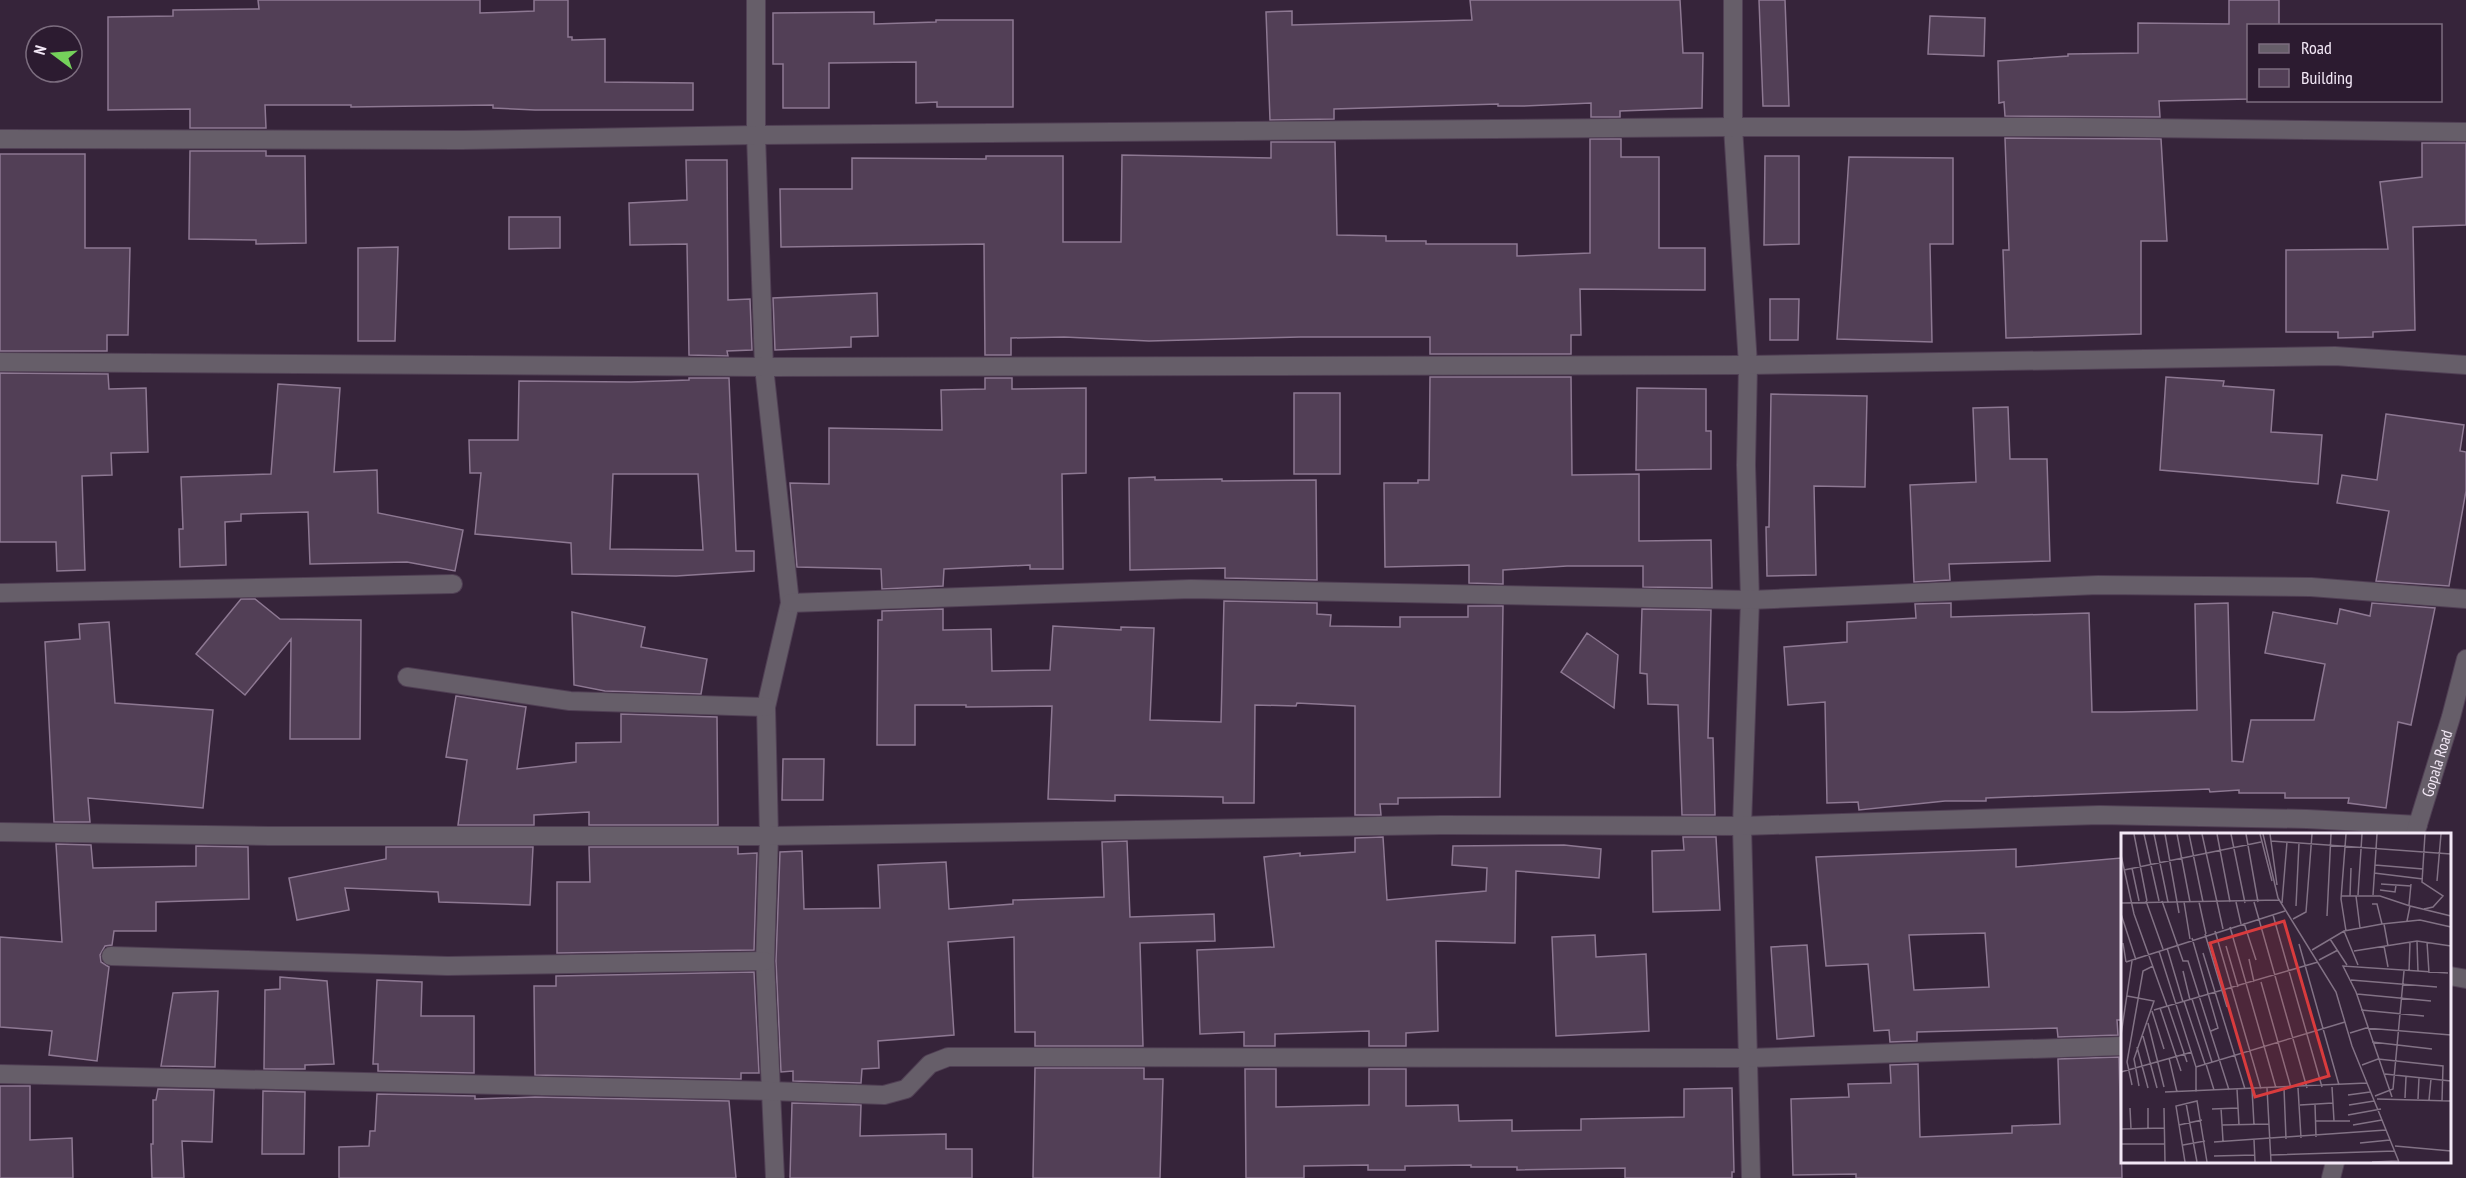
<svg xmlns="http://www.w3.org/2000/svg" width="2466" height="1178" font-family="'PT Sans Narrow',sans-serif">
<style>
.building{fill:#523f56;stroke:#8d7892;stroke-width:1.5;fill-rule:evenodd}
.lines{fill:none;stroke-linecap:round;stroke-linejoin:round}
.street-casing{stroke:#503f54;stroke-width:20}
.street{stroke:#665e69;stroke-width:18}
.labels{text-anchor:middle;stroke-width:5;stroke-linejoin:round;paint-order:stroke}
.street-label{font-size:16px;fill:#f3e8f6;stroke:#2c1b30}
.inset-road{fill:none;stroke:#827285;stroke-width:1.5}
.view{fill:#d93b3d;fill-opacity:0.15;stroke:#d93b3d;stroke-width:3}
.inset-edge{fill:none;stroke:#f3e8f6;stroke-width:3}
</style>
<rect width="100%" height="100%" fill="#36243a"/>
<!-- building -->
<path class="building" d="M258 0H480V13L534 11V0H568V37H572V40L605 39V82L693 83V110H535L493 108V105L351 107V105H265L266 128H190V109L108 110V17L173 16V10L259 9Z
M1470 0H1680L1683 53H1703L1702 108 1620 111V117H1591V103L1524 106H1498V104L1334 109V119L1270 120 1266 12 1292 11V25L1472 20Z
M1759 0H1785L1789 106H1763Z
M2229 0H2279V26H2248V99L2159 101 2160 117 2005 116 2004 102 1999 103 1998 61 2068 56V54L2138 53V23L2229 24Z
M874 12V24L936 22V20H1013V107H937V102L916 103V62L829 63V108H783V64H773V13Z
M1930 16 1985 18 1984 56 1928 54Z
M2005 138 2161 139 2167 241H2141V334L2006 338 2003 250H2009Z
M1590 139H1621V157H1659V248H1705V290L1580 289 1581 335H1571V354H1430V337H1300L1149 341 1064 337 1011 338V355H985L984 244 781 247 780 189H852V158L986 159V156H1063V242H1121L1122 155 1271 158V142H1335L1337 235 1386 236V241H1426V244H1517V256L1590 253Z
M2422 143H2466V225L2413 227 2415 330 2373 332V337L2338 338V332H2286V250L2388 249 2380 182 2422 177Z
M190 151H266V156H305L306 243 256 244V240L189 239Z
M0 154H85V248H130L128 335H107V351H0Z
M1765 156H1799V244L1764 245Z
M1849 157 1953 158V244H1930L1932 342 1837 339Z
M686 160H727L728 300 750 299 752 350 727 351 728 356 689 355 687 244 630 245 629 203 687 200Z
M509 217H560V248L509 249Z
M398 247 395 341H358V248Z
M877 293 878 336 851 337V347L775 350 773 298Z
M1770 299H1799L1798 340H1770Z
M0 373 108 374 109 389 146 388 148 452 111 453 112 475 82 476 85 570 57 571 56 542H0Z
M1430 377H1571L1572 475 1639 474V541L1711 540 1712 588 1643 587V566H1567L1503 570V584L1469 583V565L1385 567 1384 483H1418V480H1429Z
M2166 377 2224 381 2223 386 2274 390 2271 432 2322 435 2318 484 2160 470Z
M689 378H729L736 551H754V571L676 576 572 574 571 543 475 534 481 473H470L469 440H518L519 381 631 382 689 380ZM613 474H698L703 550 610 549Z
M985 378H1012V389L1086 388V473L1062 474 1063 569H1030V565L944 569 943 586 882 589 881 569 797 567 790 483 829 484V428L942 430 941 390 985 389Z
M278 384 340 388 334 472 377 470 378 513 463 530 455 571 407 562 310 564 308 512 241 514V521L225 522 226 565 180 567 179 529H183L181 477 271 474Z
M1637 388 1706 389V431H1711V469L1636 470Z
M1294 393H1340V474H1294Z
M1771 394 1867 396 1865 487 1814 486 1816 575 1767 576 1766 527H1769Z
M2008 407 2010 459H2047L2050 561 1949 564 1950 580 1914 582 1910 485 1976 482 1973 408Z
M2386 414 2464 425 2460 451 2466 452V491L2449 586 2376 581 2389 511 2337 503 2342 475 2377 480Z
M1155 477V480L1222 479V481L1316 480 1317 580 1225 578V568L1130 570 1129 478Z
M241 599H255L280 619 361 620 360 739H290L291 639 245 695 196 654Z
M1224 601 1317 603V614L1331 615 1330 626 1400 627V617H1468V606H1503L1500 797 1398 798V804H1380L1381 815H1355V706L1297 703 1296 706 1255 705 1254 803H1223V797L1115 795V801L1048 799 1052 706 966 707V705H915V745H877L878 620H882V611L943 609V630L991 629 992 671 1050 670 1053 626 1121 630V627L1154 628 1150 720 1221 722Z
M1951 603V617L2089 613 2092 712H2122L2197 710 2195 604 2228 603 2232 761 2243 762 2251 720H2314L2325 664 2265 653 2273 612 2337 624 2340 609 2370 616 2372 603 2435 608 2411 725 2398 722 2386 808 2348 803 2349 798H2285V793H2239V790L2210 792 2209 789 1986 798V801H1945L1859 810 1858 802 1827 803 1825 702 1788 705 1784 647 1847 642V622L1916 618 1915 604Z
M1642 609 1711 610 1708 738H1713L1715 815H1682L1678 705 1648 704 1647 674 1640 673Z
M572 612 645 627 641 647 707 659 701 694 605 691 574 685Z
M109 622 115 703 213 710 203 808 88 798 90 822H54L45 642 80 639 79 624Z
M1587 633 1618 655 1614 708 1561 672Z
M456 696 526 707 517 769 576 762V743L621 742V714L717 717 718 825H589V812L534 815V825H458L467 760 446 757Z
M783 759H824L823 800H782Z
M1383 837 1387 900 1486 891 1487 868 1452 865 1453 846 1564 845 1601 849 1599 878 1516 871 1515 943 1436 941 1438 1031 1406 1033V1046H1369V1031L1275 1034V1046H1244V1032L1200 1034 1197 950 1274 947 1264 857 1300 853V856L1355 852V838Z
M1683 837H1716L1720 910 1653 912 1652 851 1684 850Z
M1127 841 1130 917 1214 914 1215 941 1140 943 1143 1046H1035V1032H1015L1014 937 948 942 954 1035 878 1041 879 1068 862 1069 861 1083 793 1081V1071L781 1072 776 961 780 852 802 851 804 909 880 908 878 865 946 862 949 909 1013 904V900L1104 897 1102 842Z
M56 844 91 845 93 868 196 866V846L248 847 249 899 156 902V931H114L112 945 105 946 100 955 101 962 109 967 97 1061 49 1055 52 1031 0 1027V937L62 942Z
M386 847H533L530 905 439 902 438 892 345 888 349 910 297 920 289 878 386 859Z
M589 847H738V854L757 853 754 950 557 953V882H590Z
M2016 849V867L2121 858 2122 1020H2117L2118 1035 2058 1037 2057 1028 1917 1032V1041L1890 1042 1889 1030 1874 1031 1868 964 1826 966 1816 857ZM1985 933 1989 987 1914 990 1909 935Z
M1595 935 1596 957 1646 954 1649 1031 1556 1036 1552 937Z
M1807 945 1814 1036 1777 1039 1771 947Z
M754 972 759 1073H741V1079L535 1075 534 986H556V976Z
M280 977 327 981 334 1064 305 1065V1069H264L265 990 280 989Z
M377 980 422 982 421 1016H474V1073L378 1071V1064H373Z
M218 991 215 1067 161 1066 173 993Z
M2119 1057 2122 1178H1856V1174L1793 1175 1791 1099 1849 1097 1848 1084 1891 1083 1890 1065 1918 1064 1920 1137 2012 1133V1126L2060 1124 2058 1059Z
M1035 1068H1144V1079H1163L1160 1178H1033Z
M1245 1069H1276V1107L1369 1105V1069H1406V1106L1458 1105 1459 1121 1512 1120V1131L1581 1130V1119L1684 1117V1089L1732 1088 1734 1172H1732V1178H1625V1168L1517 1170V1167H1471V1165L1405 1166V1170H1368V1165L1304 1166V1178H1246Z
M0 1086H30V1140L72 1138 73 1178H0Z
M158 1089 214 1090 212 1142 182 1141 184 1178H152L151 1144H153V1100H156Z
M263 1091 305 1092 304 1154H262Z
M377 1094 475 1096V1099L535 1097 729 1101 736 1178H339V1147L369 1146 370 1131H375Z
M792 1103 861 1105 860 1136 946 1134V1149H972V1178H790Z"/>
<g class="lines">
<defs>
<g id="street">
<path d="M756 0V135L764 367 790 603 766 707 769 836 765 961 775 1178"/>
<path d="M1733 0V127L1748 365 1746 465 1750 600 1742 826 1751 1178"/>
<path d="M0 139 462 140 756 135 1733 127H2066L2466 132"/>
<path d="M0 362 764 367 1748 365 2335 356 2466 365"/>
<path d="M0 593 453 584"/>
<path d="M790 603 1191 589 1750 600 2098 585 2311 587 2466 599"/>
<path d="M407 677 570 701 766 707"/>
<path d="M0 832 269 836H769L1441 825 1742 826 2100 815 2307 819 2418 825"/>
<path id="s1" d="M2415 834 2451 717 2466 659"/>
<path d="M111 956 448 966 765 961"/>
<path d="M2450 976 2466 979"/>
<path d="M0 1074 770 1091 884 1095 906 1089 930 1064 948 1057 1748 1058 2122 1046"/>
<path d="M2331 1178 2335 1162"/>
</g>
</defs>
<!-- street casing -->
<use href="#street" class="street-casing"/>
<!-- street -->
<use href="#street" class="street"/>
</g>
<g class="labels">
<!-- street labels -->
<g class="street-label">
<text dy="6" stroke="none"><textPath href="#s1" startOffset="74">Gopala Road</textPath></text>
</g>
</g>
<!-- overview -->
<g transform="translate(2121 833)">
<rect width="330" height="330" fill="#36243a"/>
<path class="inset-road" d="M13 1 26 68M23 1 38 68M33 1 47 69M44 1 58 80M56 1 69 69M68 1 82 69M81 1 102 96M96 1 109 69M110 1 124 70M125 1 137 69M139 1 151 48M142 1 157 65 215 159 231 213 278 329M149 1 156 52M225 1 220 66 225 98M150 8 330 21M0 22 13 81 46 173M254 32 302 36M11 35 18 68M3 37 140 9M253 40 302 46M316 48 320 1M260 51 290 53M259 57 274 59 275 52M237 62 241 1M252 62 256 1M220 63H259L289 73M229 63 230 35M235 63 239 95M25 68 42 116M41 68 62 128H67L108 257M63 69 69 106M78 69 85 101M115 69 120 91M133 69 186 255M0 70 158 67M161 70 166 9M251 71H256L261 91M288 72 290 51M175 73 178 10M303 76 312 74 322 63 301 49 304 1M0 81 15 127M152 82 201 254M206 83 210 1M172 86 185 79 191 1M286 88 289 73 330 83M123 90 135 127M263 91 267 113M109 94 155 255M94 98 140 256M223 98 237 132M84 101 106 174M71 105 97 195 90 198M209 106 226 132M296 108 297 139M306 109 308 140M2 110 5 129M178 111 218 252M105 113 117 154M263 113 267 134M46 115 62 169M191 117 223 98 261 91 299 87 330 94M38 118 75 234V259M233 118 296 108 330 113M82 120 124 256M128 126 133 149M198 127 217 117M5 129 164 78M62 138 69 167M288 139 289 109M230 147 316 154M140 149 170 255M236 161 310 168M6 163 33 168 13 226 18 253M71 166 91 229M63 168 84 231M47 173 66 229M39 175 60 238M33 177 197 129M240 177 303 183M31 178 43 216M27 190 43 254M229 200 245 195 330 202M0 202 11 128M22 203 36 255M251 209 311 216M16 214 27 255M48 225 56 259M85 231 93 257M241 232 257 226 322 233 321 268M75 234 224 189M0 239 71 219M264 241 330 248M11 252 6 229 22 138 32 133M211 254 213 288M146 255 150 329M163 255 165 306M177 255 180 305M116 256 118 292M131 256 133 292M44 259 246 250M227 262 249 259M254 263 272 256 283 138M271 264 235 159 222 133 327 140M284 265 285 244M256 266 330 268M297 266 298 245M308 267 310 246M65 270 76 329M194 271 195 304M179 272 212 270M228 272 253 268M9 275 10 296M27 275V295M43 275 44 329M100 275 102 308M91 276 117 275M227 282 260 276M194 288H229M58 292 81 287M101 292 148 291M232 292 261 287M0 296 43 295M133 307 134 329M93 309 265 297M239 310 269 307M0 311H44M62 312 84 308M274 313 330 318M150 322 274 318M93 323 134 322M64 329 55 273 76 268 86 329M251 329 277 328"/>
<path class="view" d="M163 88 208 243 134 264 89 110Z"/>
<rect width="330" height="330" class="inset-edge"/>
</g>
<!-- legend -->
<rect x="2247" y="24" width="195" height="78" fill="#2c1b30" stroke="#7c6d7f" stroke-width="1.5"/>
<rect x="2259" y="44" width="30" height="9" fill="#665e69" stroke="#7c6d7f" stroke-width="1.5"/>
<text x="2301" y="54" font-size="18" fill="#f3e8f6">Road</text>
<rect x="2259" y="69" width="30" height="18" fill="#523f56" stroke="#7c6d7f" stroke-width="1.5"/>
<text x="2301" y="84" font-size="18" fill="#f3e8f6">Building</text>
<!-- north arrow -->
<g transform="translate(54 54) rotate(286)"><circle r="28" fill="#2c1b30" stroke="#7c6d7f" stroke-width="1.5"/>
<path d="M0-4.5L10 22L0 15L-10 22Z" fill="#75d25b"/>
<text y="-9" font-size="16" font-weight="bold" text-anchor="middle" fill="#f3e8f6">N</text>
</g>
</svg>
